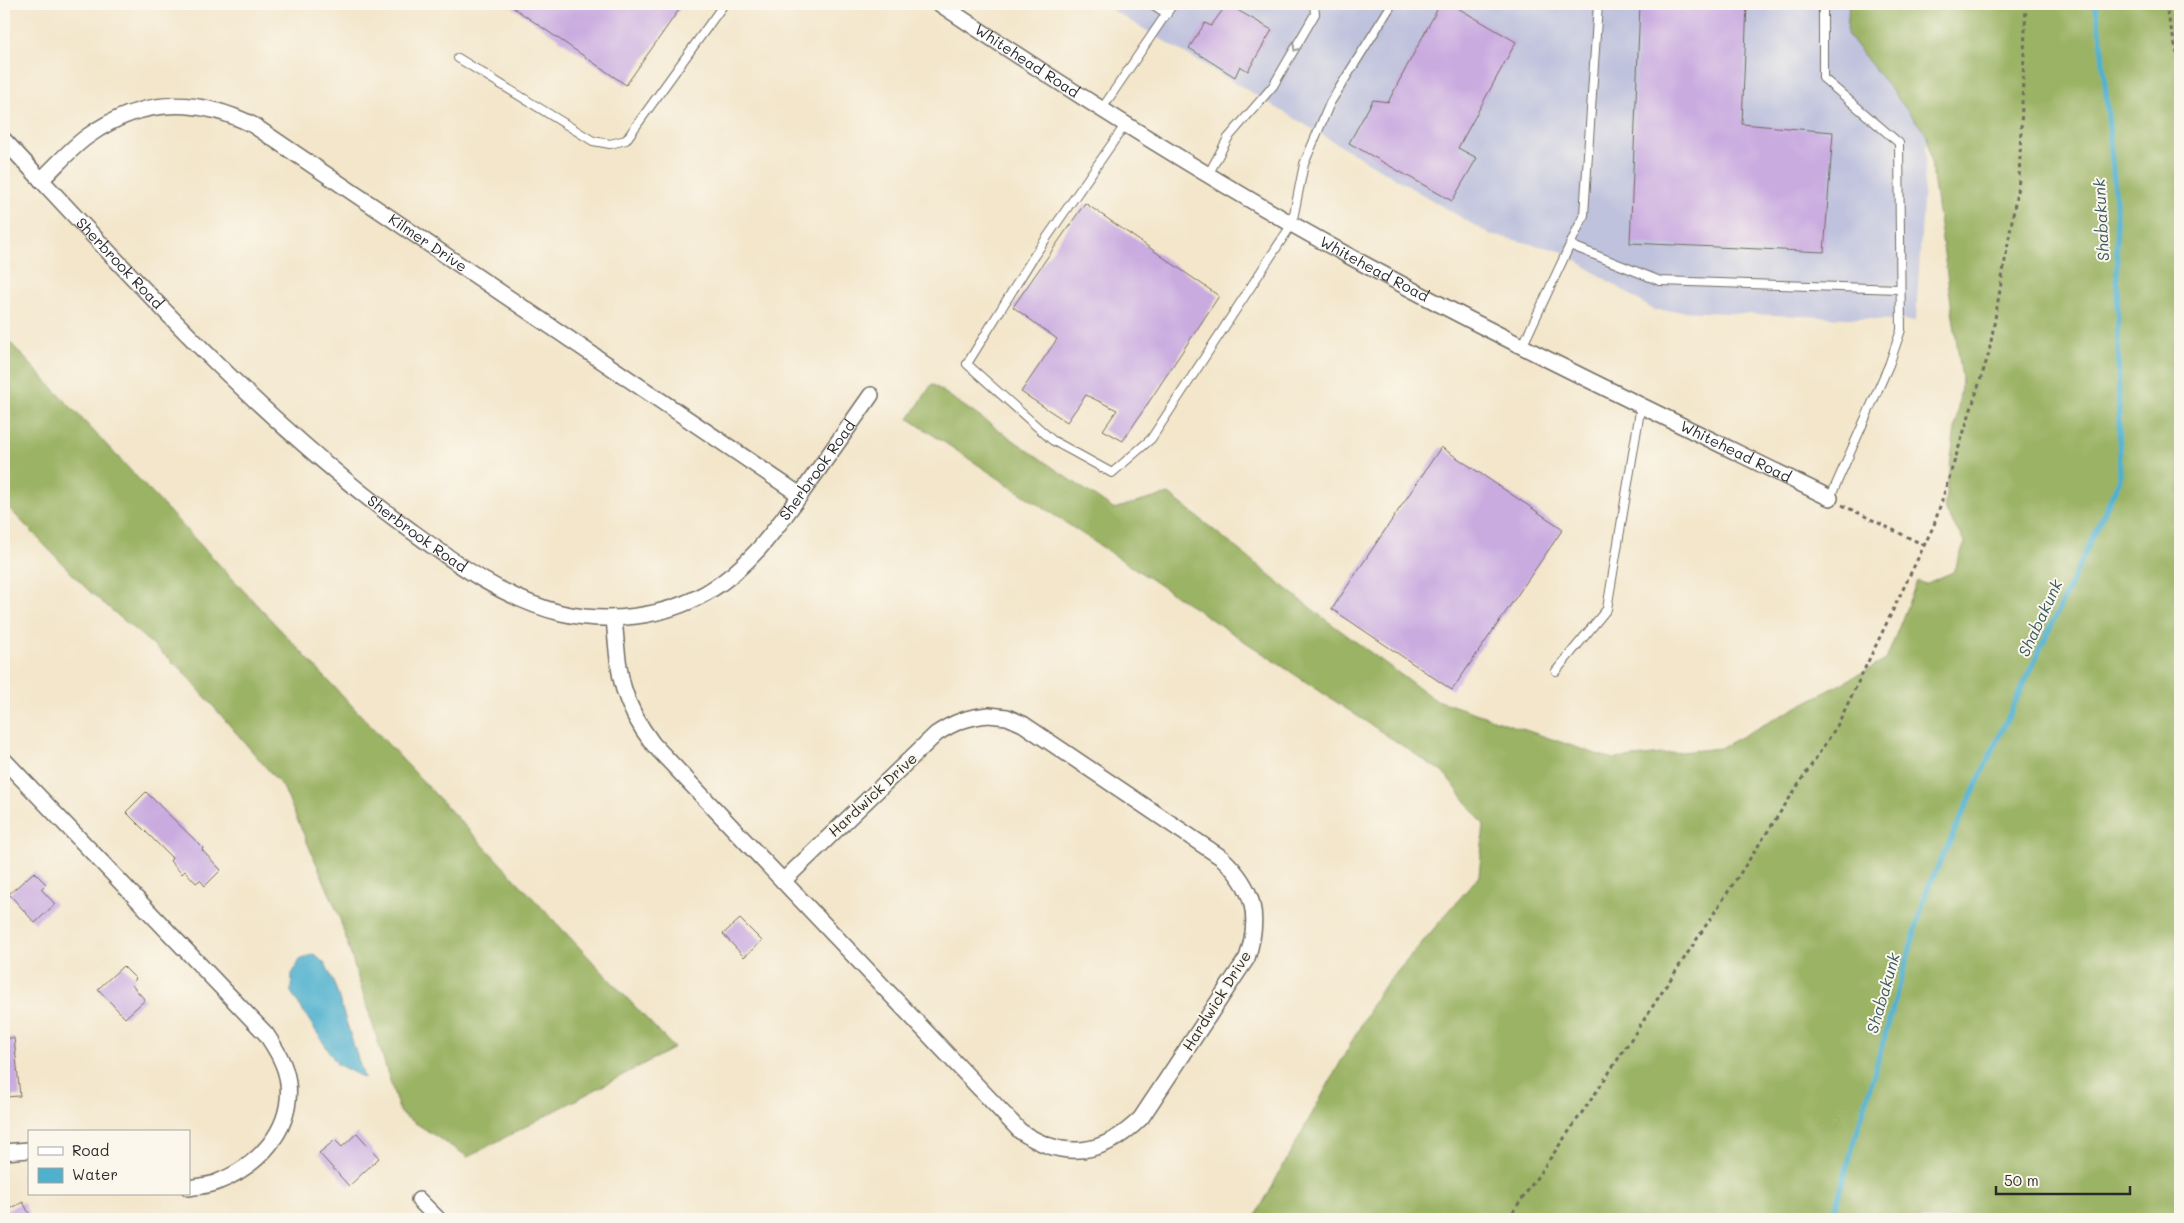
<svg xmlns="http://www.w3.org/2000/svg" width="2184" height="1223" font-family="Mali,sans-serif">
<style>
.industrial{fill:#bfc2dd}
.forest{fill:#9bb365;stroke:#636f48}
.water{fill:#50b1cf;stroke:#3e6e7d}
.lines{fill:none;stroke-linecap:round;stroke-linejoin:round}
.stream{stroke:#50b1cf;stroke-width:5.5}
.building{fill:#c9abe0}
.lane-casing{stroke:#716c63;stroke-width:10}
.street-casing{stroke:#716c63;stroke-width:18}
.path{stroke:#716c63;stroke-width:3;stroke-dasharray:4 4;stroke-linecap:butt}
.lane{stroke:#fff;stroke-width:8}
.street{stroke:#fff;stroke-width:15}
.oneway{stroke:#a0a0a0}
.labels{text-anchor:middle;stroke-width:4;stroke-linejoin:round;paint-order:stroke}
.street-label{font-size:15px;fill:#2b2b2b;stroke:#fbf7ec}
.water-label{font-size:16px;font-style:italic;fill:#385a64;stroke:#fbf7ec}
</style>
<rect width="100%" height="100%" fill="#fbf7ec"/>
<filter id="ink" filterUnits="userSpaceOnUse"><feTurbulence type="fractalNoise" baseFrequency=".02" numOctaves="2"/><feDisplacementMap in="SourceGraphic" scale="10" xChannelSelector="R" yChannelSelector="G"/><feConvolveMatrix kernelMatrix="1 2 1 2 8 2 1 2 1" color-interpolation-filters="sRGB"/></filter>
<filter id="wash" filterUnits="userSpaceOnUse"><feTurbulence type="fractalNoise" baseFrequency=".0096" numOctaves="4" result="noise"/><feDisplacementMap in="SourceGraphic" scale="20" xChannelSelector="R" yChannelSelector="G"/><feGaussianBlur stdDeviation="1.12" result="paint"/><feColorMatrix in="noise" values="0 0 0 0 0 0 0 0 0 0 0 0 0 0 0 0 0 1.4 0 .05"/><feComposite in="paint" operator="in"/></filter>
<g filter="url(#wash)">
<rect width="100%" height="100%" fill="#f3e6cb"/>
<!-- industrial -->
<path class="industrial" d="M1102 4H1849L1847 34 1927 135 1916 321 1654 310 1561 251 1489 234Z"/>
<!-- forest -->
<path class="forest" d="M1849 4H2180V1219H1254L1378 994 1479 876 1484 825 1445 774 909 419 932 384 1113 509 1169 494 1322 617 1434 699 1599 755 1615 759 1720 748 1886 660 1917 581 1925 584 1953 572 1965 543 1944 508 1962 379 1927 135 1847 34Z
M4 336 674 1048 468 1157 400 1113 338 913 283 787 181 669 88 590 4 503Z"/>
<!-- water -->
<path class="water" d="M314 954 326 965 335 986 364 1078 337 1064 291 992 292 974 300 960Z"/>
<g class="lines">
<!-- stream -->
<path class="stream" d="M1832 1219 1927 890 2120 479 2116 202 2100 30 2095 4"/>
</g>
<g id="blocks">
<!-- building -->
<path class="building" d="M508 4H683L626 85Z
M1227 4 1272 30 1248 71 1240 66 1235 77 1189 48 1205 23 1211 26Z
M1440 4H1451L1516 42 1458 148 1477 158 1452 201 1349 143 1373 100 1388 102Z
M1640 4H1747L1742 124 1833 132 1824 252 1630 243Z
M1085 203 1219 296 1123 441 1103 430 1117 410 1086 395 1067 422 1021 392 1057 339 1013 307Z
M1441 447 1563 529 1452 690 1332 609Z
M146 792 203 848 202 850 221 870 205 886 200 880 196 883 185 871 182 874 170 861 172 858 126 812Z
M34 872 46 884 41 889 55 904 35 923 9 894Z
M740 919 762 941 744 957 723 934Z
M123 966 136 979 131 984 145 1000 125 1018 98 989Z
M4 1038H14L20 1096 4 1097Z
M357 1133 379 1158 349 1186 319 1153 335 1140 342 1147Z
M23 1202 32 1219H4V1212Z"/>
</g>
</g>
<g filter="url(#ink)">
<use href="#blocks" fill-opacity="0" stroke="#716c63" stroke-width="1"/>
<g class="lines">
<defs>
<path id="lane" d="M1152 4 1167 14
M1823 4V78L1899 143 1901 330 1889 365 1830 498
M458 58 593 141 610 144 626 140 724 4
M1101 110 1173 4
M1125 125 1034 256 967 364 1052 440 1112 473 1151 439 1292 224 1304 164 1330 103 1392 4
M1208 175 1228 138 1273 86 1315 14 1314 4
M1570 245 1660 281 1899 289
M1522 347 1584 215 1598 4
M1556 671 1607 609 1641 405"/>
<g id="street">
<path id="s1" d="M940 4C1073 93 1208 179 1349 256 1507 342 1669 419 1830 498"/>
<path id="s2" d="M4 140C132 277 254 415 406 527 453 561 503 599 561 613 609 624 664 617 706 593 751 567 778 526 808 484 829 455 850 425 871 395"/>
<path id="s3" d="M41 180C56 166 71 148 88 136 141 98 197 97 253 125L800 495"/>
<path d="M614 618C619 673 619 699 653 744L783 881"/>
<path d="M989 715 1007 717 1023 724 1222 858C1254 888 1261 916 1247 958L1141 1118C1104 1155 1064 1161 1020 1131L783 881 936 734C954 722 968 717 989 715Z"/>
<path d="M4 760 266 1034C276 1049 286 1065 288 1083 293 1131 257 1167 215 1183 207 1186 197 1186 189 1188"/>
<path d="M4 1152 29 1150"/>
<path d="M419 1200 438 1219"/>
</g>
</defs>
<!-- lane casing -->
<use href="#lane" class="lane-casing"/>
<!-- street casing -->
<use href="#street" class="street-casing"/>
<!-- path -->
<path class="path" d="M2165 4 2180 65
M1842 505 1924 545
M1508 1219 1597 1091 1837 726 1934 525 1989 353 2019 180 2026 4"/>
<!-- lane -->
<use href="#lane" class="lane"/>
<!-- street -->
<use href="#street" class="street"/>
</g>
<!-- one-way arrows -->
<defs><path id="oneway-chevron" d="M-2-3.5L2.5 0L-2 3.5" fill="none" stroke-width="1.6" stroke-linecap="round" stroke-linejoin="round" transform="scale(1.25)"/></defs>
<use class="oneway" href="#oneway-chevron" transform="translate(1296 48) rotate(121)"/>
</g>
<g class="labels">
<!-- street labels -->
<g class="street-label">
<text dy="5" stroke="none"><textPath href="#s1" startOffset="104">Whitehead Road</textPath></text>
<text dy="5" stroke="none"><textPath href="#s3" startOffset="450">Kilmer Drive</textPath></text>
<text dy="5" stroke="none"><textPath href="#s2" startOffset="169">Sherbrook Road</textPath></text>
<text dy="5" stroke="none"><textPath href="#s1" startOffset="509">Whitehead Road</textPath></text>
<text dy="5" stroke="none"><textPath href="#s1" startOffset="914">Whitehead Road</textPath></text>
<text dy="5" stroke="none"><textPath href="#s2" startOffset="1054">Sherbrook Road</textPath></text>
<text dy="5" stroke="none"><textPath href="#s2" startOffset="572">Sherbrook Road</textPath></text>
<text transform="translate(873 795) rotate(-43)" y="5">Hardwick Drive</text>
<text transform="translate(1217 1001) rotate(-58)" y="5">Hardwick Drive</text>
</g>
<!-- water labels -->
<g class="water-label">
<text transform="translate(2101 220) rotate(-93)" y="6">Shabakunk</text>
<text transform="translate(2040 618) rotate(-65)" y="6">Shabakunk</text>
<text transform="translate(1883 993) rotate(-74)" y="6">Shabakunk</text>
</g>
</g>
<!-- margin -->
<rect width="2184" height="1223" fill="none" stroke="#fbf7ec" stroke-width="20"/>
<!-- legend -->
<rect x="28" y="1130" width="162" height="65" fill="#fbf7ec" stroke="#a8a59f"/>
<rect x="38" y="1147" width="25" height="8" fill="#ffffff" stroke="#a8a59f"/>
<text x="72" y="1156" font-size="15" fill="#2b2b2b">Road</text>
<rect x="38" y="1168" width="25" height="15" fill="#50b1cf" stroke="#a8a59f"/>
<text x="72" y="1180" font-size="15" fill="#2b2b2b">Water</text>
<!-- scale -->
<path d="M1996 1186v8h134v-8" fill="none" stroke="#2b2b2b" stroke-width="2.5"/>
<text x="2004" y="1186" font-size="15" fill="#2b2b2b" stroke="#fbf7ec" stroke-width="4" paint-order="stroke">50 m</text>
</svg>
